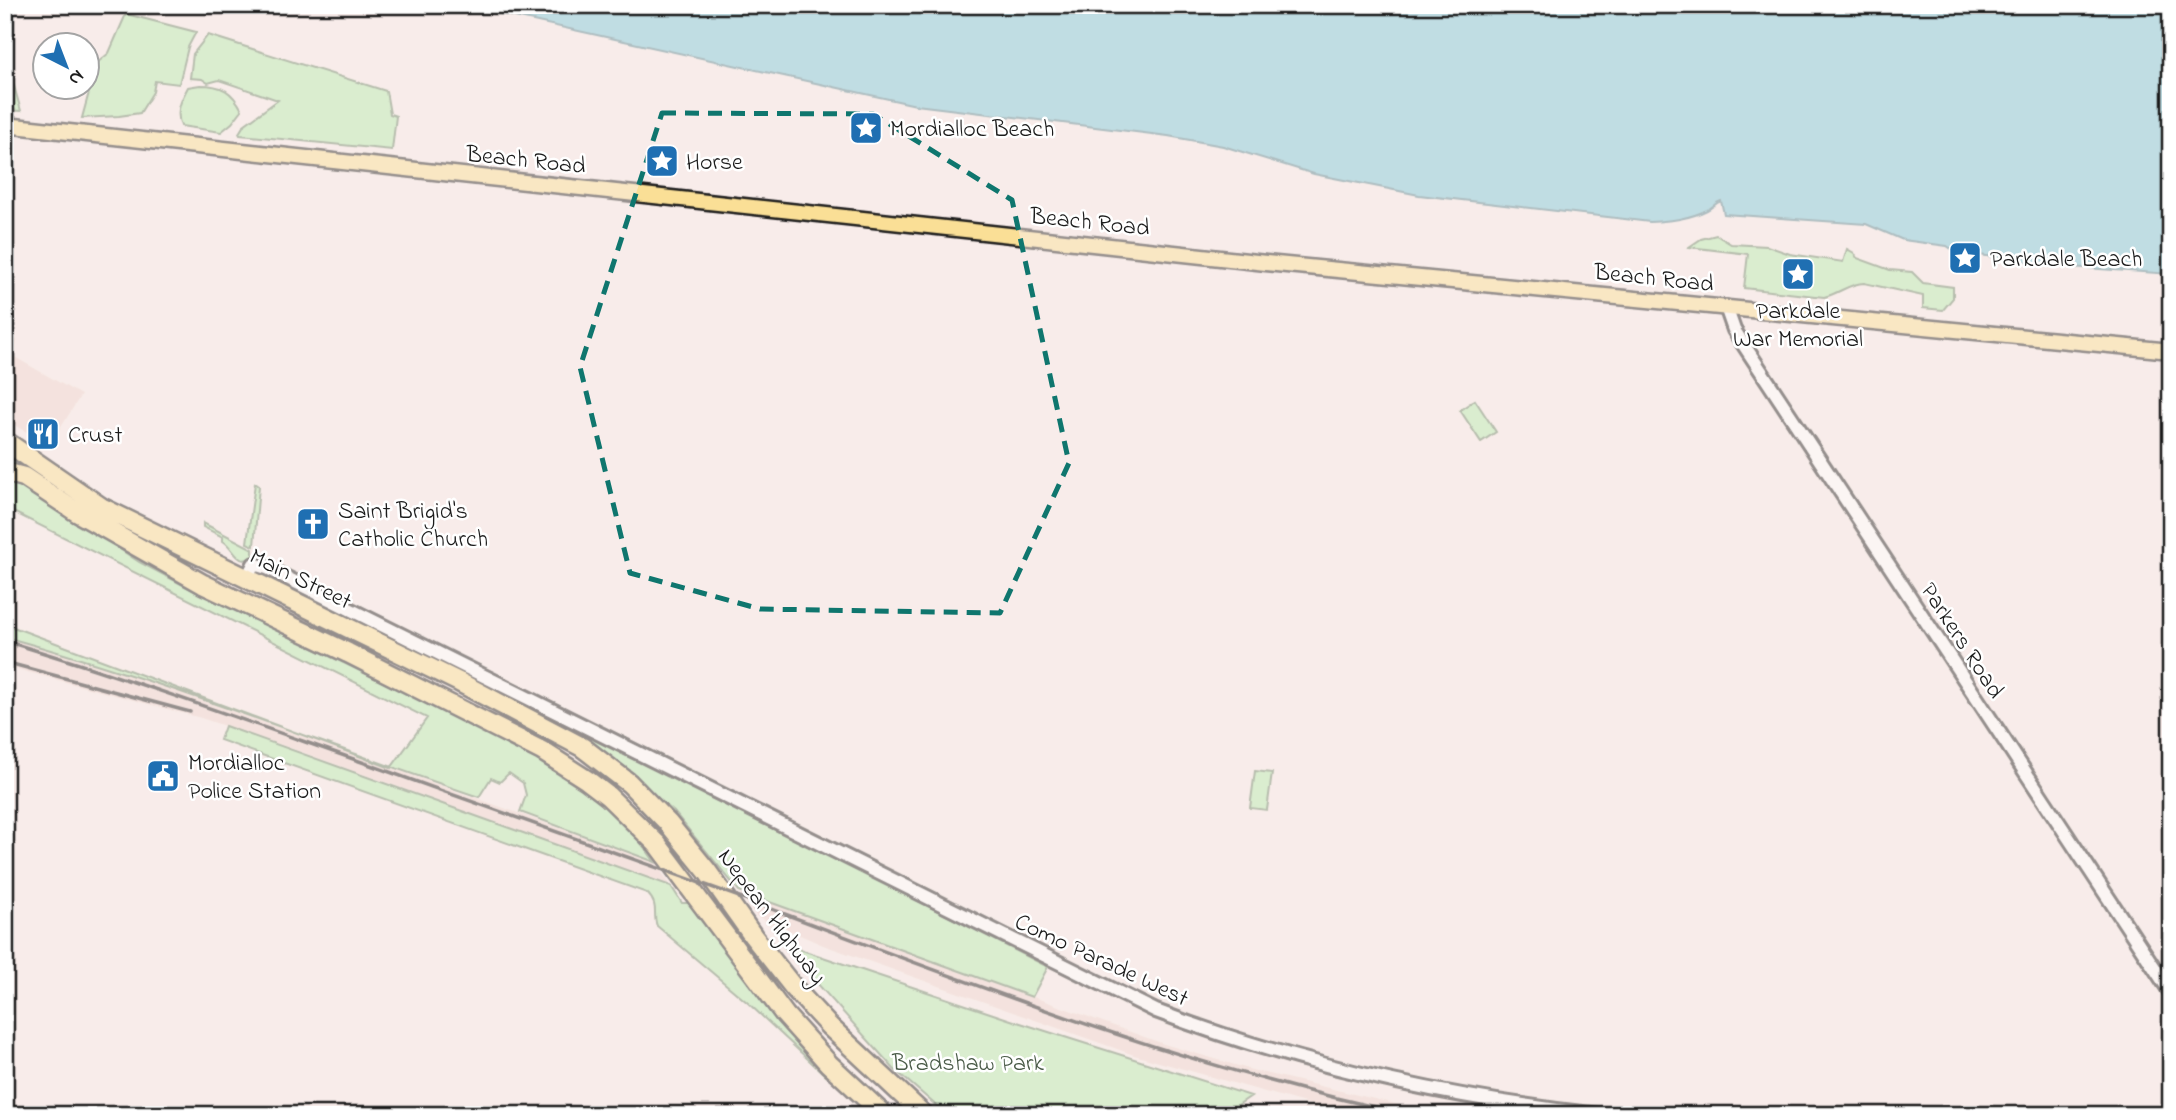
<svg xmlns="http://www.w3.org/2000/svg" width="2176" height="1120" font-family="'Indie Flower',sans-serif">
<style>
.built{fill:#efd6d1}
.green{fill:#b6edb0;stroke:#698466;stroke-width:2}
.water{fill:#7dcadb;stroke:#56848f;stroke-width:2}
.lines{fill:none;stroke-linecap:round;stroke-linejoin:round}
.secondary-casing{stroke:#1c1c1c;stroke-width:18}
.primary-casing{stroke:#1c1c1c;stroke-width:19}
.highway-casing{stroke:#1c1c1c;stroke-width:23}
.secondary{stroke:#fff;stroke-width:12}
.primary{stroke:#fadf96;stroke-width:14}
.highway{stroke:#fadf96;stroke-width:18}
.rail{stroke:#1c1c1c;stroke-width:3.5}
.marked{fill:none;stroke:#0f766e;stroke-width:5;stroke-dasharray:14 9;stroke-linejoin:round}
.labels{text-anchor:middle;stroke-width:5;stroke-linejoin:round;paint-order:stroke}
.poi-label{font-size:24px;fill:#1c1c1c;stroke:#fff;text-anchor:start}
.street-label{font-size:24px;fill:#1c1c1c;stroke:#fff}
.park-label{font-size:24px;fill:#4a5b48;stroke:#fff}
</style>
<rect width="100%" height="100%" fill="#f8ecea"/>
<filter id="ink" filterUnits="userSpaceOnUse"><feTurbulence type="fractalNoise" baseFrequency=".0143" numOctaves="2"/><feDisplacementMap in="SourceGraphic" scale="14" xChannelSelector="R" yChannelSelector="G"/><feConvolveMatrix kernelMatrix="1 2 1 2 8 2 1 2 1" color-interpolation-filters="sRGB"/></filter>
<g filter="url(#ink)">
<!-- built -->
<path class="built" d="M5 337 17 340 13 356 81 395 50 445 5 420Z
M5 637 143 679 655 862 671 886 290 748 201 718 5 666Z
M739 891 1164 1044 1252 1070 1442 1115H1347L1134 1055 823 945 756 916Z"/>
<!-- green -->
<path class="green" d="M126 14 196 32 188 47 179 84 155 81 153 92 140 113 119 116 82 118 97 63 109 53Z
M208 35 386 91 390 114 396 116 392 150 240 135 239 133 244 125 278 100 219 80 208 83 202 79 190 78 193 54Z
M5 54 21 111 5 110Z
M200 85C222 85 232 91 242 110L232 123 221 132 181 126C175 112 181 100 188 87Z
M1716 235 1731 244 1767 246 1790 254 1843 262 1847 249 1854 253 1857 258 1890 270 1912 272 1923 283 1953 287V298L1943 310 1923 308V296L1864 283C1850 283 1838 294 1824 297L1744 288 1748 254 1689 247 1701 239Z
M1475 400 1496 432 1481 442 1460 410Z
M11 455 188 565 187 567 6 466Z
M5 478 24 485 139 562 185 586 515 746C569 777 620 810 655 862L520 812 526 795 523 783 509 773 500 782 491 778 479 797C321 744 166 681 5 637V624L391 768 427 718 5 508Z
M255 483 259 486 254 546 247 543Z
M203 523 253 549V556C237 568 235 548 223 541V537L203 527Z
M567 725 707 793 1048 967 1032 997 739 891 674 812 598 747 564 728Z
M225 726 671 886 682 903H691L771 1012 842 1088 826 1076 748 1003 657 926C652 914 660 906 647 893L220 740Z
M1255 771 1272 773 1267 810 1250 808Z
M781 943 1011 1020 1251 1096 1223 1115H947L894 1069Z"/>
<!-- water -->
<path class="water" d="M460 5H2171V274L2070 267 1956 252 1947 246 1903 240 1866 224 1724 214 1721 201C1715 203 1712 208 1707 210 1689 219 1670 221 1650 222L1419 195 1314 174 1223 146 1168 136 916 105Z"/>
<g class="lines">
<defs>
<path id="secondary" d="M1726 307 1734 330 2171 993
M247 578 254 564 267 568 1156 1011C1298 1065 1448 1098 1599 1115"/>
<path id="primary" d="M5 125 1266 263 2171 351"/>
<path id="highway" d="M5 441 101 507 459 682 582 747 629 783 668 823 707 871 753 936 794 988 829 1026 924 1115
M5 472 24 477 78 513 203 584 348 653 542 751 587 780 608 796 657 844 785 1015 829 1064 884 1115"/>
</defs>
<!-- secondary casing -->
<use href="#secondary" class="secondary-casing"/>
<!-- primary casing -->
<use href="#primary" class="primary-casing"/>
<!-- highway casing -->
<use href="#highway" class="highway-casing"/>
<!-- secondary -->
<use href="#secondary" class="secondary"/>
<!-- primary -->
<use href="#primary" class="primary"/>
<!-- highway -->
<use href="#highway" class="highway"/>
<!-- rail -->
<path class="rail" d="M5 641C129 678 251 723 373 766 497 811 622 854 745 899 964 981 1182 1068 1412 1115
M5 662 190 712"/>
</g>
</g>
<!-- marked area -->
<path d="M0 0H2176V1120H0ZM662 113 873 114 1012 200 1069 463 1000 613 760 609 630 573 580 367Z" fill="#f8ecea" fill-opacity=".55" fill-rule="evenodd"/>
<path class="marked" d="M662 113 873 114 1012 200 1069 463 1000 613 760 609 630 573 580 367Z"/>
<!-- icons -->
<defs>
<symbol id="sight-square" viewBox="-11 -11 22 22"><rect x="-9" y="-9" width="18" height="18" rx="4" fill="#1f6fb2" stroke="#fff"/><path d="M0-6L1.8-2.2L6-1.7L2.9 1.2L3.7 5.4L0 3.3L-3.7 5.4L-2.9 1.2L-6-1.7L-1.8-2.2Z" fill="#fff"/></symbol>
<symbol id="restaurant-square" viewBox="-11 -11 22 22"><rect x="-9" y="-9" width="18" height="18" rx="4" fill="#1f6fb2" stroke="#fff"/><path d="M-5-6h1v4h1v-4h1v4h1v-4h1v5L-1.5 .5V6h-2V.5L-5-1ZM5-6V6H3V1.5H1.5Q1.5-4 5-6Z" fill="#fff"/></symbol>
<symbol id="church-square" viewBox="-11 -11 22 22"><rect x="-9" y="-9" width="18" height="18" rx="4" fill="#1f6fb2" stroke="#fff"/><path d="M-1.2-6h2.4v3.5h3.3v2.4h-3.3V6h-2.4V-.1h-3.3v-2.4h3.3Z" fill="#fff"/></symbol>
<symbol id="civic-square" viewBox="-11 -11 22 22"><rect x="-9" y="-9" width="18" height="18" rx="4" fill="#1f6fb2" stroke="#fff"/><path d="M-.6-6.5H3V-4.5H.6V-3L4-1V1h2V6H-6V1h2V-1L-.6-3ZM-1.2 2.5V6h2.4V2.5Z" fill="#fff"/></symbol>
</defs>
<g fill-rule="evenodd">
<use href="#sight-square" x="847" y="109" width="38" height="38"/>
<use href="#sight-square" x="643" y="142" width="38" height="38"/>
<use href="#sight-square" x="1946" y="239" width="38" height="38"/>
<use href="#sight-square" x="1779" y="255" width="38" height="38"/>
<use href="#restaurant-square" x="24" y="415" width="38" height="38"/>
<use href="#church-square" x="294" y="505" width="38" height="38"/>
<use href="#civic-square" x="144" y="757" width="38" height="38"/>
</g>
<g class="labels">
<!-- poi labels -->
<g class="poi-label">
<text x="890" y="136">Mordialloc Beach</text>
<text x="686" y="169">Horse</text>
<text x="1990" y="266">Parkdale Beach</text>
<text x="1798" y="318" text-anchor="middle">Parkdale<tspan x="1798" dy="28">War Memorial</tspan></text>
<text x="68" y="442">Crust</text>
<text x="338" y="518">Saint Brigid's<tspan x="338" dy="28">Catholic Church</tspan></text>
<text x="188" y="770">Mordialloc<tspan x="188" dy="28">Police Station</tspan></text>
</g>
<!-- street labels -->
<g class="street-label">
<text transform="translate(526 159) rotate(6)" y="8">Beach Road</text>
<text transform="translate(1090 221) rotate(6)" y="8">Beach Road</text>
<text transform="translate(1654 277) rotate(6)" y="8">Beach Road</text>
<text transform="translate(301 578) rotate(26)" y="8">Main Street</text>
<text transform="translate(1963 640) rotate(57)" y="8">Parkers Road</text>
<text transform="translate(773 916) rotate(53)" y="8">Nepean Highway</text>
<text transform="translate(1102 959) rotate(25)" y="8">Como Parade West</text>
</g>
<!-- park labels -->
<g class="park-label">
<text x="968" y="1070">Bradshaw Park</text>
</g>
</g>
<!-- margin -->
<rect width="2176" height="1120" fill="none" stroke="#fff" stroke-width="28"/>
<rect x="14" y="14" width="2148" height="1092" fill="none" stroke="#1c1c1c" stroke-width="2.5" filter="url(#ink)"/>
<!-- north arrow -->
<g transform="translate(66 66) rotate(138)"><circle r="33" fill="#ffffff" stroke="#a4a4a4" stroke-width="2"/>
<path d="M0-5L12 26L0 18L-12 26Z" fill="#1f6fb2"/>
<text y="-10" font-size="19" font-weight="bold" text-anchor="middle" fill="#1c1c1c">N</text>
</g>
</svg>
